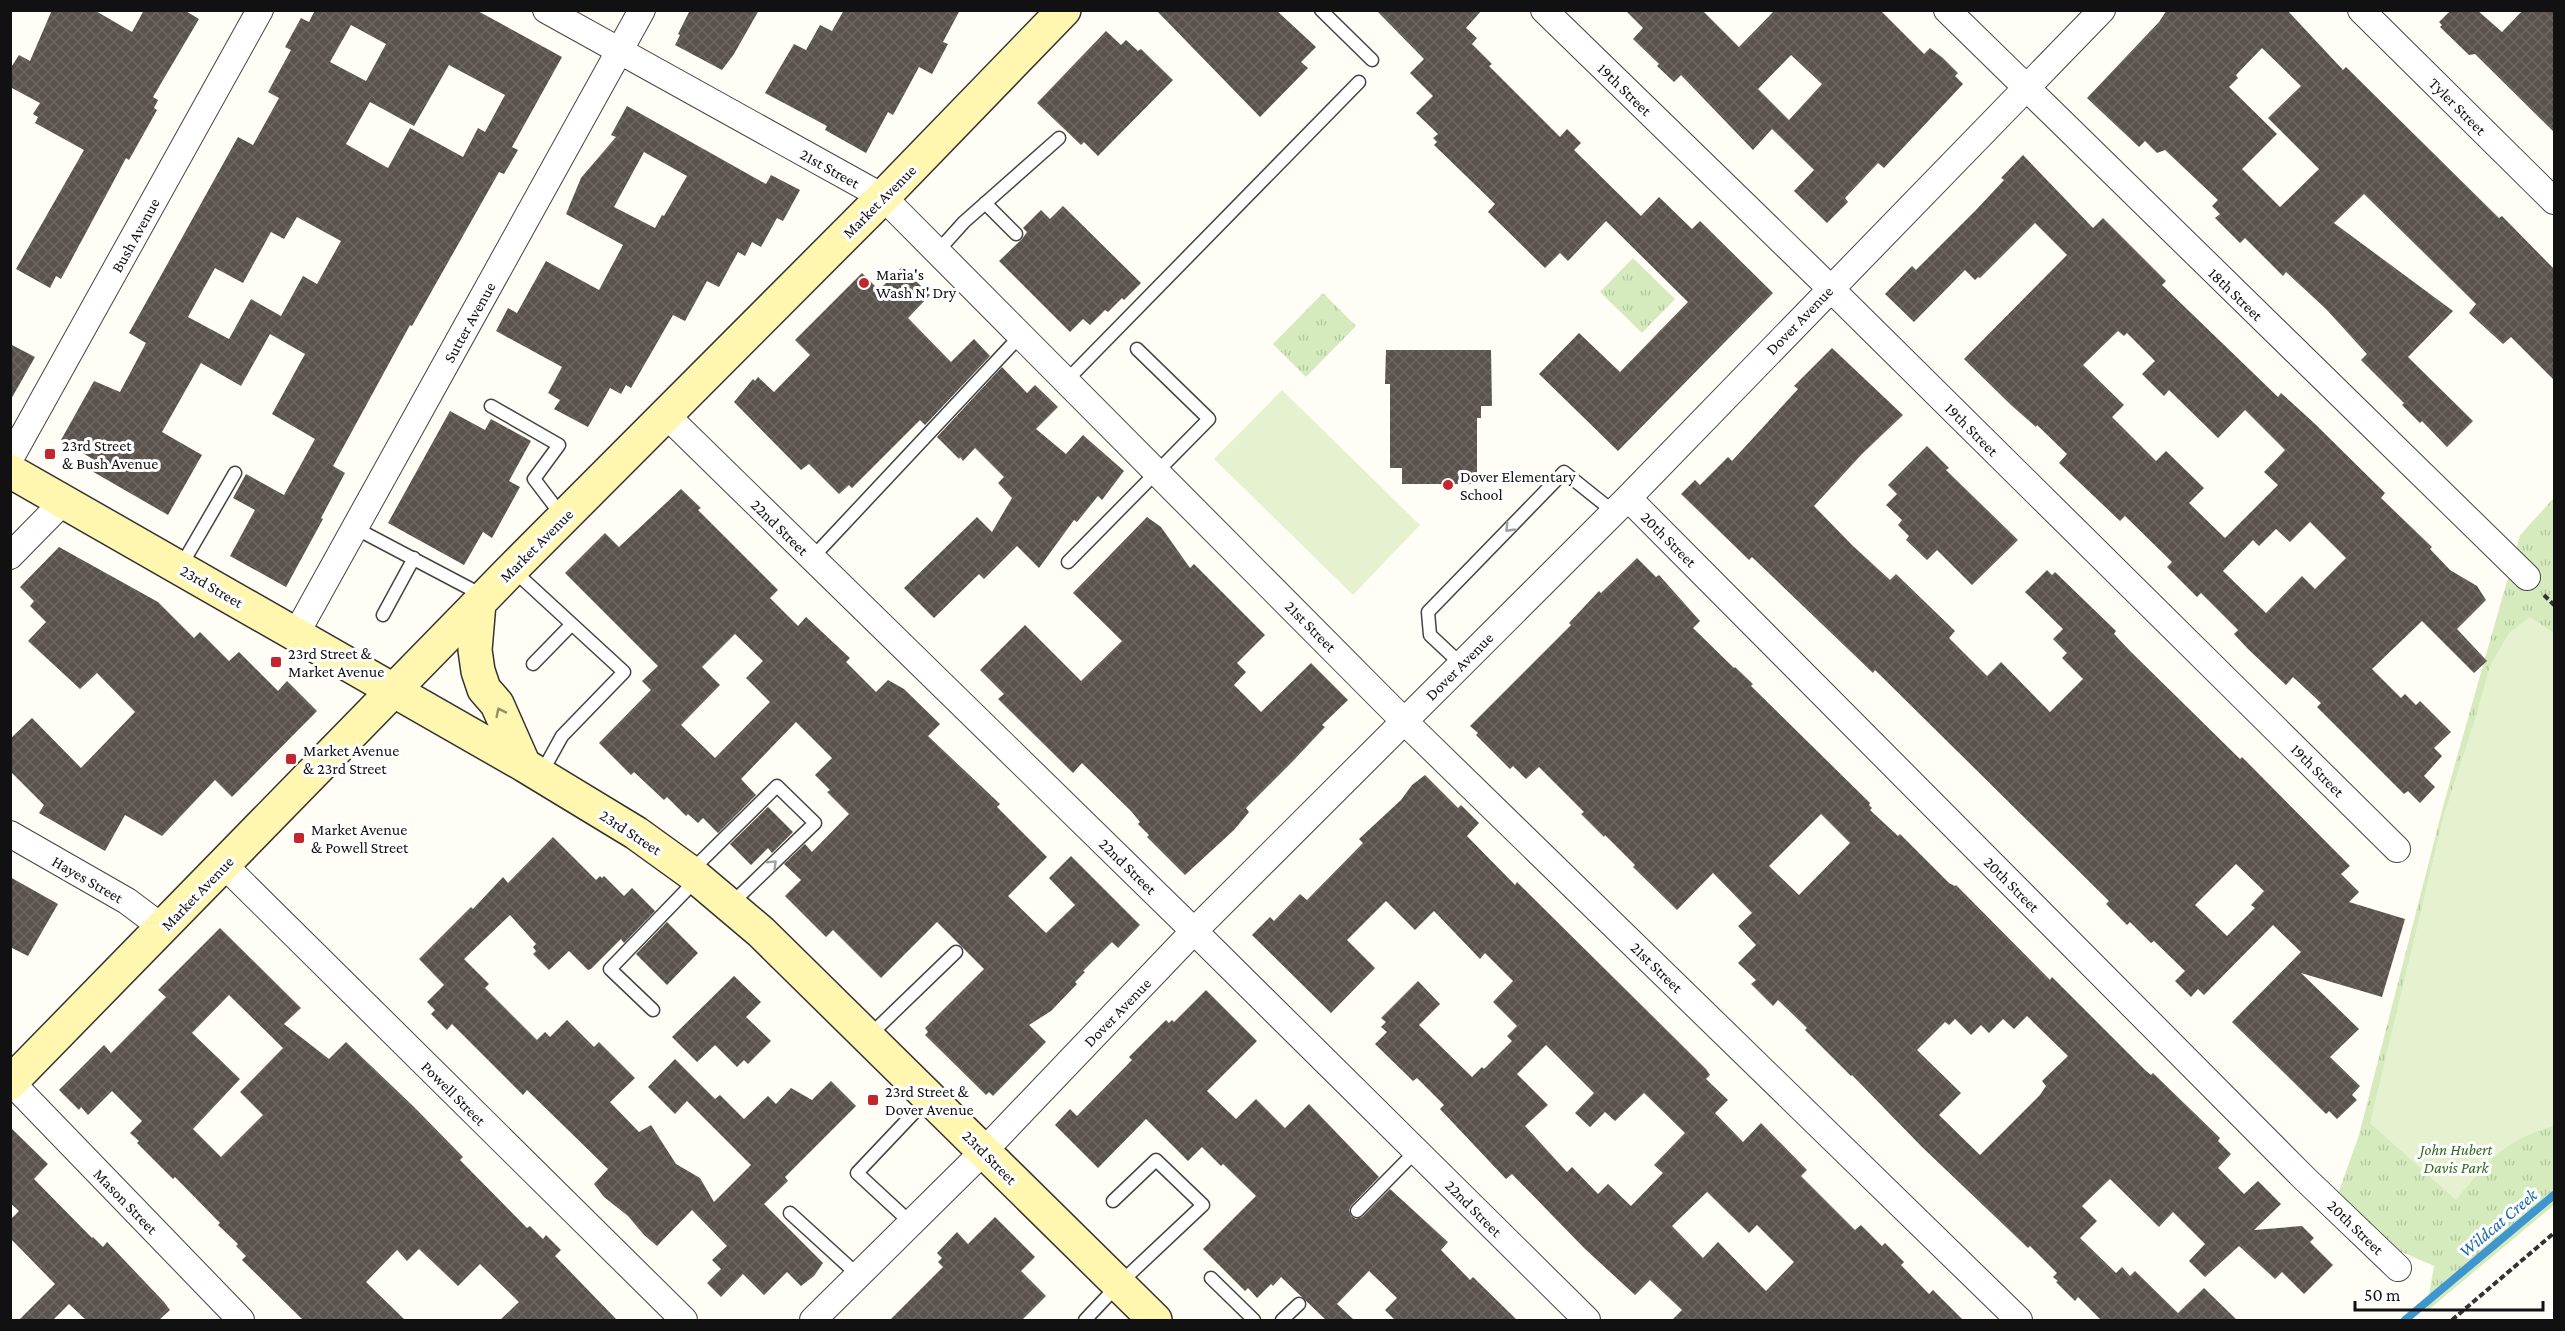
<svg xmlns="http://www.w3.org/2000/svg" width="2565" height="1331" font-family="'Crimson Pro',serif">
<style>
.park{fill:url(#park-tufts)}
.pitch{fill:#e6f2cf}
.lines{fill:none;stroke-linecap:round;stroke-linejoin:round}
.stream{stroke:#3f96cf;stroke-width:8}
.building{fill:url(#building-cross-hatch);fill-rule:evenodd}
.lane-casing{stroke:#444;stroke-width:15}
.street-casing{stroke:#444;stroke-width:28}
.secondary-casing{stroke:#333;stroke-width:36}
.path{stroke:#333;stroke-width:4;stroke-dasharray:6 3;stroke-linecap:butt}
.lane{stroke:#fff;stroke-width:12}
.street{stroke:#fff;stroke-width:26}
.secondary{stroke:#fff6b0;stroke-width:33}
.oneway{stroke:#a0a0a0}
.oneway2{stroke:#948f68}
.poi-dot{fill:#c4262e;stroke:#fff;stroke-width:2}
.labels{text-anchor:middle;stroke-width:6;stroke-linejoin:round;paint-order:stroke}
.street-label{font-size:16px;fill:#111;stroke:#fff}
.poi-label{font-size:16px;fill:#111;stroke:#fff;text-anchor:start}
.park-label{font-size:16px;font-style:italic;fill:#2f6b1f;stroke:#fff}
.water-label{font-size:18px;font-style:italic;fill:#1768a6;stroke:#fff}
</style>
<defs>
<pattern id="park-tufts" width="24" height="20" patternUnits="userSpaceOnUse" patternTransform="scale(1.5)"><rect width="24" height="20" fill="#d5ebbd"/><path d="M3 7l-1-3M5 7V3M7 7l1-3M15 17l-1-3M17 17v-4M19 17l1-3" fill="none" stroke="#b6c8a1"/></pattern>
<pattern id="building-cross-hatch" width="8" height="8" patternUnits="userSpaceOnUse" patternTransform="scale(1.5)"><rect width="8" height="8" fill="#5a524d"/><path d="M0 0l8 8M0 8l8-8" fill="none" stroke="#6d6662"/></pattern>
</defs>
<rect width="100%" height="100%" fill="#fffdf5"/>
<!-- park -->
<path class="park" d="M1633 258 1675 299 1642 333 1600 292Z
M1323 293 1356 326 1306 377 1273 344Z
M2554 498V1205L2426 1312 2434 1266 2402 1252 2387 1253 2335 1202 2359 1135 2444 803 2520 535Z"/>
<!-- pitch -->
<path class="pitch" d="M1282 390 1420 525 1353 595 1214 459Z
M2530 617 2554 633V1126C2502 1141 2490 1160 2456 1200L2370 1123 2443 818 2475 719 2490 666 2509 633Z"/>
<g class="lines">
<!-- stream -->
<path class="stream" d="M2405 1320 2554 1195"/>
</g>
<!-- building -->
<path class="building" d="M52 10H94L132 32 144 10H184L199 19 153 97 158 100 154 108 157 110 129 160 126 158 110 188 61 279 56 276 50 288 16 269 84 150 35 123 38 117 33 114 40 103 10 87V69L19 55 30 61Z
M315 10H476L562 57 512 147 518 150 504 174 499 172 412 326 410 325 333 466 345 473 321 518 323 519 286 587 230 556 255 510 233 498 246 474 284 495 315 439 272 414 305 354 270 334 241 386 201 363 162 432 202 455 168 515 90 470 96 461 61 440 94 381 120 392 146 343 129 333 238 137 253 145 279 98 268 92 291 50 285 47 301 18 309 22ZM351 25 386 44 366 81 330 62ZM449 65 505 95 485 132 478 128 463 157 410 128 388 168 346 144 370 102 414 126ZM297 217 341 241 317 284 303 276 281 316 251 299 229 339 188 317 215 268 243 283 271 232 284 239Z
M690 10H759L734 54 722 70 675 45 680 35 678 34Z
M844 10H960L943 42 948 44 932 74 919 67 893 115 888 112 866 153 825 130 827 126 765 93 794 44 806 50 820 25 832 31Z
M1156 10H1276L1316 47 1301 62 1308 68 1260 117Z
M1376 10H1482L1466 28 1477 38 1472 44 1492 64 1489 66 1560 137 1567 129 1581 143 1574 150 1641 216 1659 197 1692 229 1700 221 1773 293 1618 451 1539 374 1579 333 1620 372 1688 302 1606 221 1568 261 1560 253 1545 268 1488 212 1495 204 1434 145 1437 142 1433 138 1438 134 1416 113 1433 96 1410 73 1424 59Z
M1625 10H1702L1739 47 1775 10 1881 11 1924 54 1930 48 1943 58 1958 73 1955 76 1963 84 1884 168 1878 163 1845 198 1848 202 1827 223 1794 191 1814 170 1772 129 1753 150 1681 75 1674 82 1657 66 1659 64 1633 39 1643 28ZM1791 55 1822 84 1789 120 1758 89Z
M2167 10H2287L2343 70 2346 67 2499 218 2502 216 2554 269V380L2511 337 2503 344 2469 313 2476 304 2364 194 2334 223 2453 311 2408 357 2473 421 2447 447 2422 421 2420 423 2402 405 2404 403 2361 360 2367 354 2326 309 2286 272 2283 276 2245 238 2240 243 2215 218 2220 214 2212 206 2218 200 2165 150 2157 153 2145 141 2139 147 2087 98 2159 22ZM2262 48 2301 86 2268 118 2319 169 2280 207 2242 169 2277 134 2229 87 2238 78 2236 75Z
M2451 10H2477L2502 32 2523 10H2554V132L2475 54 2469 55 2440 27 2442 25 2439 22Z
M1106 31 1121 45 1126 40 1138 51 1141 49 1173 80 1098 156 1084 142 1081 145 1037 103Z
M627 106 766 184 771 175 800 190 783 221 777 218 761 247 752 242 745 256 738 252 719 287 707 281 685 321 673 315 631 388 626 385 621 394 610 388 588 427 554 409 560 400 548 393 562 367 496 331 508 308 517 313 546 261 599 290 623 245 566 214 581 178 616 137 611 135ZM644 152 687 176 664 216 662 215 655 228 614 207Z
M2023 155 2093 228 2103 218 2166 281 2162 285 2278 397 2281 393 2314 423 2385 493 2381 498 2432 547 2430 549 2450 570 2477 586 2486 600 2457 629 2487 661 2474 673 2422 621 2372 669 2401 698 2405 694 2416 705 2420 701 2451 732 2434 748 2442 756 2424 776 2435 787 2420 803 2408 791 2404 794 2317 707 2321 703 2293 677 2286 685 2248 649 2234 634 2238 630 2201 593 2197 597 2167 567 2172 562 2125 516 2120 521 2059 463 2067 454 2037 425 2036 427 2011 405 1964 359 2067 255 2035 223 1980 278 1978 277 1975 280 1965 270 1914 322 1885 294 1912 266 1916 270 1976 210 2004 180 2001 178ZM2118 331 2124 336 2127 333 2155 361 2142 374 2164 396 2169 390 2218 438 2245 410 2285 450 2264 472 2278 485 2225 538 2189 503 2204 488 2166 451 2156 461 2112 417 2124 405 2083 365ZM2310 522 2346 558 2315 589 2302 576 2266 613 2223 571 2253 540 2259 546 2276 529 2290 542Z
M1063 206 1141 283 1124 300 1122 298 1108 312 1105 310 1090 325 1083 319 1070 332 999 261 1022 239 1027 232 1023 228 1041 210 1050 219Z
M902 267 930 295 908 318 951 362 974 339 990 356 925 425 920 420 852 488 849 485 839 494 809 464 801 470 734 402 753 379 755 381 758 377 774 392 810 355 795 340 862 273 879 290Z
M10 344 35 357 10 401Z
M1832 348 1903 415 1862 454 1814 506 1852 545 1890 580 1896 574 1955 631 1949 638 1987 676 2001 662 2050 712 2083 679 2062 658 2067 653 2053 639 2063 629 2025 592 2047 570 2052 575 2055 572 2116 631 2114 634 2130 651 2240 759 2242 757 2350 866 2341 874 2359 892 2349 902 2405 919 2382 997 2301 973 2359 1029 2330 1057 2360 1086 2352 1095 2357 1100 2337 1119 2329 1111 2326 1114 2232 1022 2301 952 2273 925 2204 995 2198 989 2191 997 2175 981 2185 971 2154 941 2151 943 2130 922 2127 925 2106 904 2109 901 1875 670 1873 673 1752 557 1749 560 1681 494 1695 480 1700 485 1728 457 1732 461 1798 389 1794 386ZM2236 864 2264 891 2251 905 2255 908 2227 936 2195 905Z
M1386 350H1491L1492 406H1481V418H1477V484H1402V468H1390V384H1385Z
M1002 367 1027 393 1035 385 1058 407 1036 429 1066 454 1083 435 1124 471 1102 500 1098 496 1077 522 1074 520 1039 568 1017 546 984 579 979 574 934 618 904 588 977 517 992 532 1012 498 998 483 1004 477 975 448 963 461 960 457 959 459 937 437Z
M450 411 485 430 491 419 531 441 509 481 520 487 492 538 483 532 464 565 388 523Z
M1927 446 1949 468 1946 470 2018 540 1972 585 1937 550 1927 560 1906 540 1909 536 1898 525 1902 520 1886 505 1897 494 1888 485Z
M681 489 701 508 698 510 778 590 770 598 798 626 806 617 850 658 846 662 876 692 888 680 904 689 940 724 928 736 1000 804 997 807 1047 857 1008 896 1046 933 1075 905 1049 878 1071 856 1140 925 1118 948 1112 942 1083 971 1085 972 1075 982 1077 984 1051 1011 1029 1025 1046 1042 993 1096 989 1092 986 1095 925 1035 928 1032 925 1028 984 969 937 922 881 978 833 930 826 937 785 896 801 880 784 864 805 844 812 852 849 814 827 792 830 790 815 775 832 758 796 722 741 779 756 795 718 833 703 818 698 823 688 814 686 816 667 797 664 800 634 772 631 775 599 743 651 690 642 681 658 666 565 573 605 533 619 547ZM735 634 763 661 746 678 770 702 715 758 681 725 720 685 702 667Z
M1147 517 1161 527 1190 568 1194 564 1265 635 1237 663 1246 672 1234 685 1261 712 1311 663 1348 700 1322 725 1325 727 1292 762 1246 808 1249 812 1234 830 1185 875 1147 837 1149 835 1138 824 1140 822 1131 811 1082 763 1073 773 998 699 1004 694 980 670 1025 625 1081 681 1122 641 1073 593Z
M59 547 158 602 194 638 200 632 229 661 239 652 278 691 287 681 317 711 232 797 215 780 162 836 125 815 105 851 39 813 44 805 10 771V739L32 718 81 768 135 712 97 673 80 689 28 641 46 622 30 606 34 601 20 587Z
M1637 558 1656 577 1659 575 1700 621 1693 628 1734 668 1735 667 1753 684 1751 686 1870 803 1869 805 1872 808 1870 810 1898 836 1900 834 1949 883 1955 886 1956 885 2050 980 2052 977 2145 1070 2151 1075 2153 1073 2220 1138 2218 1141 2231 1154 2218 1168 2244 1194 2258 1181 2281 1204 2254 1230 2302 1226 2314 1238 2310 1242 2333 1265 2304 1294 2282 1272 2275 1279 2239 1246 2205 1277 2189 1261 2205 1244 2173 1212 2159 1227 2110 1179 2082 1206 2097 1221 2080 1238 2116 1273 2122 1267 2130 1276 2135 1271 2178 1313 2204 1288 2237 1320H2101L2078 1297 2075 1301 2056 1282 2058 1281 2053 1277 2057 1273 2030 1246 2028 1248 1922 1147 1852 1075 1851 1076 1805 1030 1807 1028 1778 1000 1773 1006 1751 984 1756 980 1738 963 1756 945 1738 926 1752 913 1713 873 1677 910 1633 867 1635 865 1605 835 1604 837 1581 814 1584 812 1539 767 1526 779 1513 766 1510 769 1476 735 1478 733 1470 726 1571 625 1569 623 1599 591 1601 593ZM1821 814 1850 843 1799 895 1769 866ZM2027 1016 2068 1056 2042 1081 2046 1086 2040 1095 1980 1155 1939 1115 1961 1093 1917 1050 1945 1022 1949 1025 1955 1019 1971 1035 1981 1025 1989 1033 2003 1019 2014 1029Z
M1425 775 1458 808 1461 805 1479 823 1467 836 1515 885 1517 882 1706 1069 1710 1075 1706 1079 1728 1100 1715 1113 1743 1142 1761 1123 1807 1170 1801 1176 1855 1230 1861 1225 1882 1246 1885 1243 1904 1262 1901 1265 1929 1294 1933 1290 1963 1320H1672L1682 1310 1650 1280 1635 1295 1584 1248 1512 1174 1506 1179 1440 1109 1444 1105 1417 1078 1413 1081 1375 1044 1387 1032 1381 1027 1386 1022 1381 1018 1418 981 1440 1004 1419 1025 1472 1077 1482 1067 1484 1069 1512 1041 1507 1036 1517 1026 1493 1002 1513 981 1485 953 1480 959 1434 911 1415 930 1386 901 1347 940 1375 968 1331 1013 1252 935 1270 917 1274 921 1300 894 1307 900 1363 843 1359 839 1401 800 1412 785ZM1546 1045 1594 1093 1575 1113 1590 1127 1605 1112 1615 1121 1644 1093 1685 1133 1654 1165 1663 1173 1631 1206 1608 1184 1598 1194 1572 1167 1567 1172 1525 1126 1548 1105 1517 1074ZM1707 1192 1749 1233 1757 1225 1794 1262 1766 1291 1718 1242 1703 1258 1672 1226Z
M768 807 793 832 772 853 768 848 751 865 730 844Z
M553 837 596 880 600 876 602 878 604 876 624 896 632 888 655 911 624 943 621 939 591 969 588 970 569 951 549 970 533 954 536 951 533 947 536 944 510 915 464 959 489 984 485 988 537 1040 545 1032 550 1037 567 1020 594 1047 599 1042 635 1078 610 1102 639 1132 651 1125 676 1164 700 1178 714 1202 751 1165 687 1101 675 1114 648 1087 675 1059 715 1099 720 1095 744 1119 768 1096 776 1104 791 1088 812 1100 831 1081 856 1106 785 1177 788 1181 764 1204 823 1263 814 1276 801 1286 787 1272 764 1295 743 1274 721 1297 707 1283 721 1269 712 1260 727 1246 692 1210 657 1246 644 1235 628 1216 604 1197 594 1184 608 1169 527 1090 523 1095 452 1024 447 1030 431 1014 435 1010 427 1002 444 985 419 959 471 907 473 909 503 877 508 883Z
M10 877 58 904 28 956 10 947Z
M667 922 698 953 667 985 636 954Z
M220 928 301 1008 284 1024 329 1059 346 1042 414 1107 463 1157 460 1160 527 1228 530 1226 543 1239 546 1235 561 1250 555 1256 617 1320H500L519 1302 480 1264 458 1286 419 1249 407 1261 397 1250 366 1282 405 1320H303L242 1260 246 1256 236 1246 238 1244 218 1225 220 1223 175 1177 173 1179 137 1143 139 1141 130 1133 142 1121 112 1091 88 1115 81 1107 79 1110 59 1090 104 1045 111 1053 166 997 158 990ZM229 995 283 1048 240 1092 263 1115 221 1157 193 1129 240 1079 192 1033Z
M734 976 761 1002 746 1017 771 1041 748 1064 744 1060 737 1067 715 1045 697 1062 672 1037Z
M1206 990 1257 1041 1207 1091 1236 1119 1256 1099 1285 1128 1309 1104 1379 1177 1351 1206 1349 1210 1351 1216 1356 1219 1362 1217 1390 1189 1448 1242 1441 1250 1470 1280 1473 1277 1517 1320H1395L1385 1310 1397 1298 1369 1271 1337 1304 1354 1320H1326L1281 1277 1273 1286 1271 1284 1257 1298 1248 1288 1245 1291 1203 1249 1256 1196 1223 1164 1221 1166 1202 1147 1188 1161 1146 1119 1098 1168 1055 1125 1070 1109 1077 1116 1132 1060 1129 1057 1166 1020 1169 1023 1172 1020 1174 1022Z
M10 1127 48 1164 34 1179 92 1238 93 1237 103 1247 107 1242 164 1302 170 1310 159 1320H86L69 1304 53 1320H19L55 1284 10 1238V1220L19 1211 10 1203Z
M995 1217 1035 1257 1021 1271 1046 1296 1022 1320H890L943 1267 938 1262 942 1258 937 1253 957 1232 968 1244Z"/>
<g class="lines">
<defs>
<path id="lane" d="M1321 10 1372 60
M985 203 1016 234
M937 252 964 222 1059 138
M1066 381 1359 82
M491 406 559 445 534 479 563 517
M355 528 484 596
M812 558 1021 335
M1068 562 1209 419 1137 349
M181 566 235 473
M513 570 624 672 562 736 541 774
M383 615 414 558
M533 664 572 624
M1461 664 1430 635 1428 612 1564 472 1614 512
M692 870 777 786 815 823 731 904
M653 1010 610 969 697 879
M869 1036 956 952
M1357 1211 1416 1151
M790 1213 858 1275
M911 1223 857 1173 928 1098
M1211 1278 1254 1320
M1085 1320 1119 1284 1203 1205 1156 1160 1113 1201
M1282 1320 1299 1304"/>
<path id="street" d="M546 10 883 197 1404 721 2019 1320
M1544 10 1830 288 2397 849
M1947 10 2527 577
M2361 10 2554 201
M666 415 1194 931 1587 1320
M10 459 260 10
M1628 498 2303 1177 2398 1268
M10 556 64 501
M296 634 642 10
M10 834 127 901 163 928
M224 865 684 1320
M11 1082 241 1320
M813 1320 984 1151 1194 931 1628 498 2102 10"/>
<path id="secondary" d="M10 471 524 765 636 833 690 872 761 932 1155 1320
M479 603 475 650 478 671 484 689 497 704 524 765
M10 1083 512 569 883 197 1064 10"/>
</defs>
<!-- lane casing -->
<use href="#lane" class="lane-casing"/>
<!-- street casing -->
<use href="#street" class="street-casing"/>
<!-- secondary casing -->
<use href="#secondary" class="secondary-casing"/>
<!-- path -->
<path class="path" d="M2544 595 2554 605
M2452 1320 2554 1233"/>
<!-- lane -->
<use href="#lane" class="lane"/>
<!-- street -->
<use href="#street" class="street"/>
<!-- secondary -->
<use href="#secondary" class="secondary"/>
</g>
<!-- one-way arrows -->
<defs><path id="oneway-chevron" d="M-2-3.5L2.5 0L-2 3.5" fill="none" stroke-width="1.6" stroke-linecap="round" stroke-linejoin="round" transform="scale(1.5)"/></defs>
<g class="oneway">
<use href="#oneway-chevron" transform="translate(1509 528) rotate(134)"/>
<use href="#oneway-chevron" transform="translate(773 864) rotate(-44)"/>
</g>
<use class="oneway2" href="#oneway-chevron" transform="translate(500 712) rotate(-116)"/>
<!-- markers -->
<g class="poi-dot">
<circle cx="864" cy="283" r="6"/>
<rect x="44" y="448" width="12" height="12" rx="3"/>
<circle cx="1448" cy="485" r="6"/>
<rect x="270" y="656" width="12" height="12" rx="3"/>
<rect x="285" y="753" width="12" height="12" rx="3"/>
<rect x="293" y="832" width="12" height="12" rx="3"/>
<rect x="867" y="1094" width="12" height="12" rx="3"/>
</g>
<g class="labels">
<!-- street labels -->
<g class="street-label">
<text transform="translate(1625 89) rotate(44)" y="6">19th Street</text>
<text transform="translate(2458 106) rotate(45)" y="6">Tyler Street</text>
<text transform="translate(830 168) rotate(29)" y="6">21st Street</text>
<text transform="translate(879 201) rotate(-45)" y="6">Market Avenue</text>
<text transform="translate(135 235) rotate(-61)" y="6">Bush Avenue</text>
<text transform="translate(2236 294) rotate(44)" y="6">18th Street</text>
<text transform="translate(1799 320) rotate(-46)" y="6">Dover Avenue</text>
<text transform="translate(469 322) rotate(-61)" y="6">Sutter Avenue</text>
<text transform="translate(1972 429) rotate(45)" y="6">19th Street</text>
<text transform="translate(780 527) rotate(44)" y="6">22nd Street</text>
<text transform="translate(1669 539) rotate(45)" y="6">20th Street</text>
<text transform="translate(536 545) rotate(-45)" y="6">Market Avenue</text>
<text transform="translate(212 586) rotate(30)" y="6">23rd Street</text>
<text transform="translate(1311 626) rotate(45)" y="6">21st Street</text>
<text transform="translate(1459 666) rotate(-45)" y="6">Dover Avenue</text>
<text transform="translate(2318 770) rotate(45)" y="6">19th Street</text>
<text transform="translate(631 832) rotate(33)" y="6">23rd Street</text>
<text transform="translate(1128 866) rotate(44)" y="6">22nd Street</text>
<text transform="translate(88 879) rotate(30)" y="6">Hayes Street</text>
<text transform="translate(2012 884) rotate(45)" y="6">20th Street</text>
<text transform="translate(197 893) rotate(-46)" y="6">Market Avenue</text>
<text transform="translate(1657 967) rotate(44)" y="6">21st Street</text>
<text transform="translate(1117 1012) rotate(-46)" y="6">Dover Avenue</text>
<text transform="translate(454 1093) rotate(45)" y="6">Powell Street</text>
<text transform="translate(990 1157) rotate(45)" y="6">23rd Street</text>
<text transform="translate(126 1201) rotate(46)" y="6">Mason Street</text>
<text transform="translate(1474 1208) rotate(45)" y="6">22nd Street</text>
<text transform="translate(2356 1227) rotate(44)" y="6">20th Street</text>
</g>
<!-- poi labels -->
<g class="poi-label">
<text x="876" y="280">Maria's<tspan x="876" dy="18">Wash N' Dry</tspan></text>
<text x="62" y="451">23rd Street<tspan x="62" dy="18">&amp; Bush Avenue</tspan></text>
<text x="1460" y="482">Dover Elementary<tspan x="1460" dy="18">School</tspan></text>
<text x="288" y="659">23rd Street &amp;<tspan x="288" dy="18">Market Avenue</tspan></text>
<text x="303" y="756">Market Avenue<tspan x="303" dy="18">&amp; 23rd Street</tspan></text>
<text x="311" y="835">Market Avenue<tspan x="311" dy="18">&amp; Powell Street</tspan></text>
<text x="885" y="1097">23rd Street &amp;<tspan x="885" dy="18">Dover Avenue</tspan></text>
</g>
<!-- park labels -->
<g class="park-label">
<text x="2456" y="1155">John Hubert<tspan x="2456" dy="18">Davis Park</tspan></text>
</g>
<!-- water labels -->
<g class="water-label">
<text transform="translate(2498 1223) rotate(-40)" y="6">Wildcat Creek</text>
</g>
</g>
<!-- border -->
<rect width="2565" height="1331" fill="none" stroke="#111111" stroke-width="24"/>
<!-- scale -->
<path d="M2355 1301v9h188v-9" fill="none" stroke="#111111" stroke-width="3"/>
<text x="2364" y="1301" font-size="18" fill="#111111" stroke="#ffffff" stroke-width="4.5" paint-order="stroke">50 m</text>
</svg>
